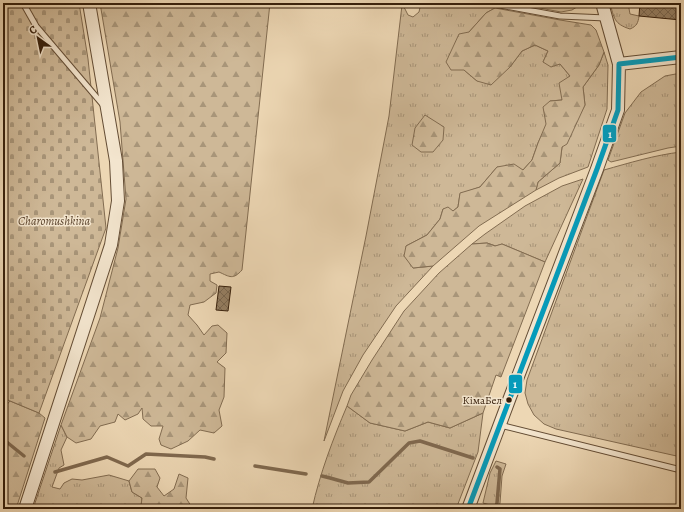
<svg xmlns="http://www.w3.org/2000/svg" width="684" height="512" font-family="Alegreya,serif">
<style>
.grass{fill:url(#grass-tufts);stroke:#826c51}
.forest{fill:url(#forest-firs);stroke:#826c51}
.cemetery{fill:url(#cemetery-stones);stroke:#826c51}
.lines{fill:none;stroke-linecap:round;stroke-linejoin:round}
.stream{stroke:#7f684e;stroke-width:3.5}
.building{fill:url(#building-cross-hatch);stroke:#361f0b}
.service-casing{stroke:#644d35;stroke-width:7}
.tertiary-casing{stroke:#644d35;stroke-width:14}
.service{stroke:#f3e5ce;stroke-width:5}
.tertiary{stroke:#f3e5ce;stroke-width:12}
.bus-1-casing{stroke:#f3e5ce;stroke-width:8}
.bus-1{stroke:#059bba;stroke-width:5}
.bus-dot{fill:#361f0b;stroke:#f3e5ce;stroke-width:1.5}
.labels{text-anchor:middle;stroke-width:3;stroke-linejoin:round;paint-order:stroke}
.bus-label{font-size:11px;fill:#361f0b;stroke:#f3e5ce;text-anchor:end}
.park-label{font-size:12px;font-style:italic;fill:#5c452e;stroke:#f3e5ce}
.line-badge{stroke:#f3e5ce;stroke-width:1.5}
.badge-label{font-size:11px;text-anchor:middle;font-weight:bold;fill:#fff}
</style>
<defs>
<pattern id="grass-tufts" width="24" height="20" patternUnits="userSpaceOnUse"><rect width="24" height="20" fill="#ceb897"/><path d="M3 7l-1-3M5 7V3M7 7l1-3M15 17l-1-3M17 17v-4M19 17l1-3" fill="none" stroke="#a89579"/></pattern>
<pattern id="forest-firs" width="22" height="20" patternUnits="userSpaceOnUse"><rect width="22" height="20" fill="#ceb897"/><path d="M5 1l3.5 6h-7zM16 11l3.5 6h-7z" fill="#a89579"/></pattern>
<pattern id="cemetery-stones" width="16" height="16" patternUnits="userSpaceOnUse"><rect width="16" height="16" fill="#ceb897"/><path d="M2 7V4a2 2 0 0 1 4 0v3zM10 15v-3a2 2 0 0 1 4 0v3z" fill="#a89579"/></pattern>
<pattern id="building-cross-hatch" width="8" height="8" patternUnits="userSpaceOnUse"><rect width="8" height="8" fill="#957f63"/><path d="M0 0l8 8M0 8l8-8" fill="none" stroke="#7a6750"/></pattern>
</defs>
<rect width="100%" height="100%" fill="#edd7b4"/>
<filter id="stains"><feTurbulence type="fractalNoise" baseFrequency=".005" numOctaves="4"/><feColorMatrix values="0 0 0 0 .2 0 0 0 0 .09 0 0 0 0 .02 0 0 0 .5 -.17"/></filter>
<radialGradient id="worn" r=".72"><stop offset=".6" stop-color="#630" stop-opacity="0"/><stop offset="1" stop-color="#630" stop-opacity=".3"/></radialGradient>
<!-- grass -->
<path class="grass" d="M421 3H454L495 8 486 13 469 32 464 70 477 81 510 67 522 51 535 45 548 51 543 62 560 64 570 76 562 100 550 101 547 124 538 143 532 160 523 170 497 167 480 187 460 194 458 207 453 211 443 209 440 219 427 235 406 246 413 268 433 266 396 306 363 355 343 391 324 441 366 236 389 116 402 5 405 9 408 15 413 17 419 12Z
M513 3H581L580 5 572 10 561 12Z
M610 3H628L630 14 639 16C638 23 637 26 630 29 614 24 614 18 610 3Z
M604 52 608 65 607 109 588 167 559 178 536 190 538 182 560 163 562 147 585 105 583 87 599 65Z
M681 73V146L668 148 611 162 608 160 625 113 641 92 665 76Z
M681 152V457L556 429 544 424 534 415 528 404 525 393 527 380 604 170C629 163 655 155 681 152Z
M583 179 545 262 502 244 496 246 487 243 472 244 485 234 525 206 562 186Z
M347 406 370 423 405 431 428 422 450 428 483 413 478 452 456 509H312C320 473 333 439 347 406Z
M61 425 67 437 61 450 64 465 59 468 52 487 60 489 64 483 72 479 82 480 109 475 129 481 132 492 142 498 141 506 144 509H33Z
M496 461 506 464 502 476 500 503 498 509H489L490 505 483 503 490 473Z"/>
<!-- forest -->
<path class="forest" d="M100 3H270L242 270C233 280 230 277 219 272L210 274V281L217 285 216 293 204 302 190 305 188 315 197 325 204 335 212 326 218 325 227 333 226 353 217 362 225 368 224 397 219 410 222 426 214 433 200 430 188 441 171 449 161 445 159 439 163 426H151L143 419 142 408 138 414 125 420 118 414 115 422 100 426 91 439 76 443 67 437 61 425 100 318 118 248 126 199 120 122Z
M495 8 560 20 591 25 596 30 604 52 599 65 583 87 585 105 567 144 562 147 560 163 538 182 536 190 479 226 433 266 413 268 404 256 406 246 427 235 440 219 443 209 448 207 453 211 458 207 460 193 480 187 497 167 514 164 523 170 532 160 538 143 546 124 543 107 550 101 562 100 559 83 570 76 560 64 551 67 543 62 548 51 535 45 522 51 510 67 491 85 477 81 464 70H451L446 62 459 34 469 32 486 13Z
M425 115 444 127 443 140 433 152H421L412 145 415 128Z
M487 243 495 246 502 244 545 262 501 377 496 375 483 413 450 428 428 422 405 431 370 423 347 406 351 395 372 360 404 311 439 273 472 244Z
M10 401 39 413 45 418 16 509H3V409Z
M138 469H155L160 478 157 487 164 496 174 489 179 474 188 478 186 498 193 509H144L141 506 142 498 132 492 129 481Z"/>
<!-- cemetery -->
<path class="cemetery" d="M3 3H79L88 59 106 228 39 413 3 398Z"/>
<g class="lines">
<!-- stream -->
<path class="stream" d="M3 439 24 456
M255 466 306 474
M55 472 107 457 128 466 146 454 205 457 214 459
M322 476 330 478 348 483 369 482 409 443 420 441 473 458
M495 509 497 503 500 469 497 467"/>
</g>
<!-- building -->
<path class="building" d="M640 3H681V20L639 16Z
M219 286 231 287 228 311 216 310Z"/>
<g class="lines">
<defs>
<path id="service" d="M23 3 36 26 104 106
M489 3 560 16 606 18
M500 425 681 470"/>
<path id="tertiary" d="M619 64 681 57
M25 509 111 245 118 201 116 161 89 3
M468 509 509 400 597 169 618 110 619 64 602 3"/>
</defs>
<!-- service casing -->
<use href="#service" class="service-casing"/>
<!-- tertiary casing -->
<use href="#tertiary" class="tertiary-casing"/>
<!-- service -->
<use href="#service" class="service"/>
<!-- tertiary -->
<use href="#tertiary" class="tertiary"/>
<defs>
<path id="bus-1" d="M468 509 597 169 618 110 619 64 681 57"/>
</defs>
<!-- bus-1 casing -->
<use href="#bus-1" class="bus-1-casing"/>
<!-- bus-1 -->
<use href="#bus-1" class="bus-1"/>
</g>
<!-- markers -->
<circle class="bus-dot" cx="509" cy="400" r="3.5"/>
<g class="labels">
<!-- bus labels -->
<g class="bus-label">
<text x="502" y="404">КімаБел</text>
</g>
<!-- park labels -->
<g class="park-label">
<text x="54" y="225">Charomushkina</text>
</g>
</g>
<g class="line-badge">
<rect x="602" y="124" width="15" height="19" rx="4" fill="#059bba"/>
<rect x="508" y="374" width="15" height="20" rx="4" fill="#059bba"/>
</g>
<g class="badge-label">
<text x="610" y="138">1</text>
<text x="515" y="388">1</text>
</g>
<!-- margin -->
<rect width="684" height="512" fill="none" stroke="#edd7b4" stroke-width="16"/>
<rect x="4" y="4" width="676" height="504" fill="none" stroke="#361f0b" stroke-width="2"/>
<rect x="8" y="8" width="668" height="496" fill="none" stroke="#361f0b"/>
<!-- north arrow -->
<g transform="translate(38 38) rotate(327)" stroke="#f3e5ce" stroke-width="3" paint-order="stroke">
<path d="M0-3L7 15L0 10L-7 15Z" fill="#361f0b"/>
<text y="-6" font-size="11" font-weight="bold" text-anchor="middle" fill="#361f0b">С</text>
</g>
<rect width="100%" height="100%" filter="url(#stains)"/>
<rect width="100%" height="100%" fill="url(#worn)"/>
</svg>
